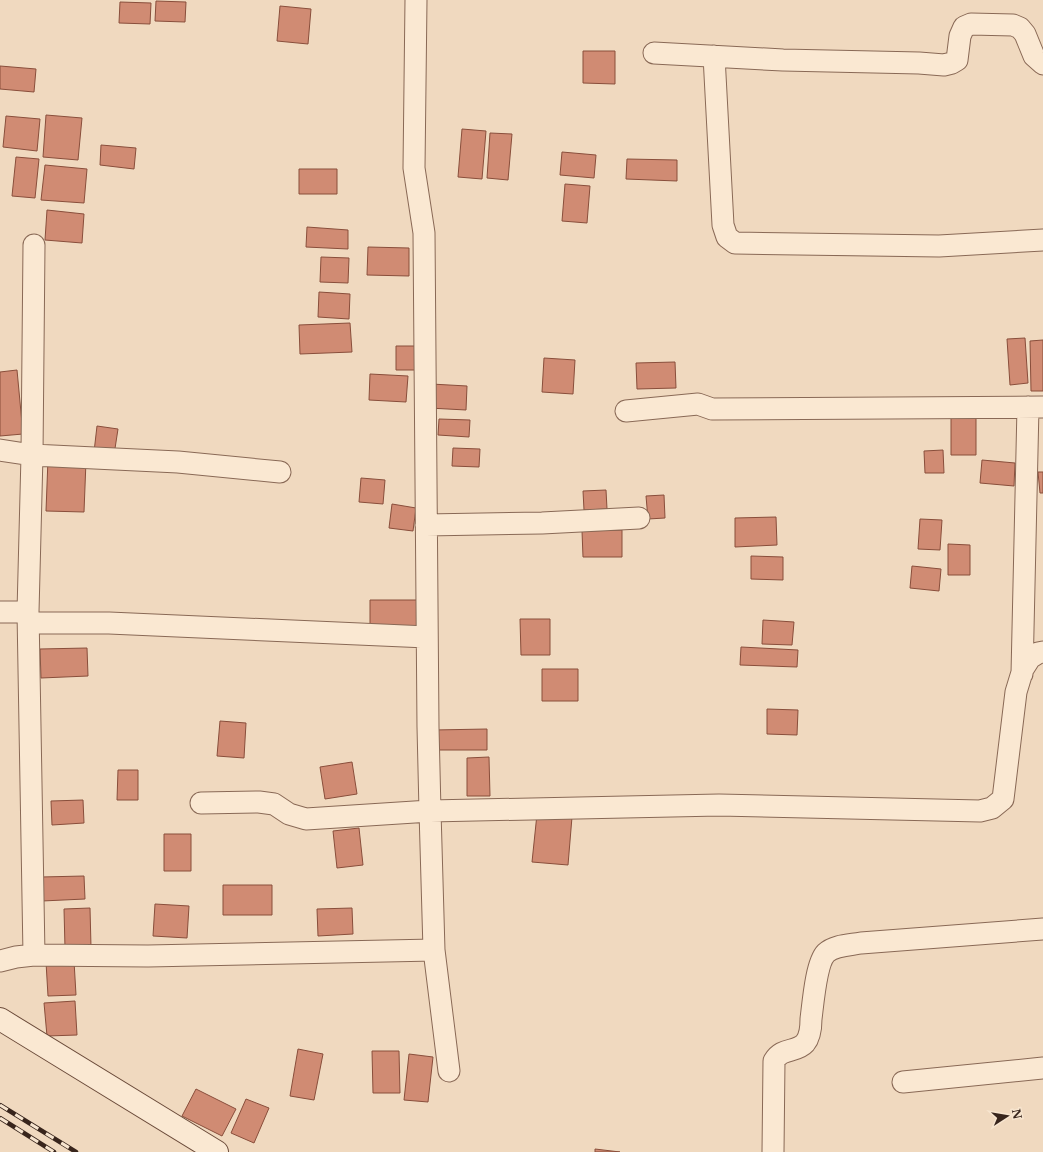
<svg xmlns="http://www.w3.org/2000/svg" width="1043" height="1152" font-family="'Libre Baskerville',serif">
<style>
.building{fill:#d08b73;stroke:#894e3b}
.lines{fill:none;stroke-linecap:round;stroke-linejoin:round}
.street-casing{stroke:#896956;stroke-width:23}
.secondary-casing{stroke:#6b4b3a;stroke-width:24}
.street{stroke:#fae8d2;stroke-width:21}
.secondary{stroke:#fae8d2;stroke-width:22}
.rail-casing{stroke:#38251c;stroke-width:4.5}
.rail{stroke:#f7e5cf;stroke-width:3;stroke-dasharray:9;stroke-linecap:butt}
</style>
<rect width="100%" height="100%" fill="#f0d9bf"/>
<!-- building -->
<path class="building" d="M156 1 186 2 185 22 155 21Z
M120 2 151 3 150 24 119 23Z
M280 6 311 9 308 44 277 41Z
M583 51H615V84L583 83Z
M0 66 36 69 34 92 0 89Z
M46 115 82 118 78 160 43 157Z
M6 116 40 119 37 151 3 147Z
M462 129 486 131 482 179 458 177Z
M490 133 512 134 508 180 487 178Z
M101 145 136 148 134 169 100 165Z
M562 152 596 155 594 178 560 175Z
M16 157 39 159 35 198 12 196Z
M627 159 677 160V181L626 179Z
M45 165 87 169 84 203 41 200Z
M299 169H337V194H299Z
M565 184 590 186 587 223 562 221Z
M47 210 84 214 82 243 45 240Z
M307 227 348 230V249L306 247Z
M368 247 409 248V276L367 275Z
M321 257 349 258 348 283 320 282Z
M319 292 350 294 349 319 318 317Z
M350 323 352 352 300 354 299 325Z
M1025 338 1028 383 1010 385 1007 339Z
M1043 340V391H1031L1030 341Z
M396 346H417V370H396Z
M544 358 575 360 573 394 542 392Z
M675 362 676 388 637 389 636 363Z
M17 370 23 434 0 436V372Z
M370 374 408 376 406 402 369 400Z
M431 384 467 386 466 410 429 408Z
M951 412H976V455H951Z
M439 419 470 420 469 437 438 435Z
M97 426 118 429 114 455 94 452Z
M453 448 480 449 479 467 452 466Z
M943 450 944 473H925L924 451Z
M48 459 86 461 84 512 46 511Z
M982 460 1015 463 1014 486 980 483Z
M1038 472H1043V493H1040Z
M361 478 385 480 383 504 359 502Z
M606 490 607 509 584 510 583 491Z
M664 495 665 518 648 519 646 496Z
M392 504 416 508 413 531 389 528Z
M776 517 777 545 735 547V518Z
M920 519 942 520 940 550 918 549Z
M622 530V557H583L582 531Z
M948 544 970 545V575H948Z
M751 556 783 557V580L751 579Z
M912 566 941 569 939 591 910 588Z
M370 600H417V629H370Z
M520 619H550V655H521Z
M763 620 794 622 792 645 762 644Z
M741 647 798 650 797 667 740 665Z
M87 648 88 676 41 678 40 649Z
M542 669H578V701H542Z
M767 709 798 710 797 735 767 734Z
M220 721 246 723 244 758 217 756Z
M487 729V750H434V730Z
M489 757 490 796H467V758Z
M352 762 357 794 325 799 320 767Z
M118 770H138V800H117Z
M83 800 84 823 52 825 51 801Z
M537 814 572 817 568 865 532 862Z
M359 828 363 865 337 868 333 831Z
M164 834H191V871H164Z
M84 876 85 899 42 901 41 877Z
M223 885H272V915H223Z
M155 904 189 906 187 938 153 936Z
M90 908 91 947 65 948 64 909Z
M352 908 353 934 318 936 317 909Z
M74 961 76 995 48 996 46 962Z
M75 1001 77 1035 47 1036 44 1003Z
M298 1049 323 1054 314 1100 290 1096Z
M372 1051H399L400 1093H373Z
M409 1054 433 1057 428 1102 404 1100Z
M196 1089 236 1109 222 1136 182 1116Z
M246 1099 269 1108 254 1143 231 1133Z
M595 1149 620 1152H595Z"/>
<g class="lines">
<defs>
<path id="street" d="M416 0 414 168 424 233 428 727 430 811 434 950 449 1071
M654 53 783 60 919 63 944 65 952 63 957 60 960 36 964 27 971 24 1013 25 1020 28 1025 34 1034 56 1043 64
M714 56 723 225 727 237 735 243 939 246 1043 240
M34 245 32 455 28 612 34 955
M626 411 698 404 712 409 1043 407
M0 450 32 455 178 462 280 472
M426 525 542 523 639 518
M0 612H28
M29 623H109L427 637
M1022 674 1028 407
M201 803 259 802 274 804 289 814 306 819 430 811 719 805 980 811 992 808 1003 799 1016 692 1023 669 1030 658 1038 653 1043 652
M0 961 16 957 34 955 148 956 434 950
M903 1082 1043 1068
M773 1152 774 1061C782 1047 796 1053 805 1043 810 1037 811 1026 811 1019 813 1004 816 963 826 953 834 945 851 945 861 943L1043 929"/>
<path id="secondary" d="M0 1019 217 1152"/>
</defs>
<!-- street casing -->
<use href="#street" class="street-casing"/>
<!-- secondary casing -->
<use href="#secondary" class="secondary-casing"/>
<!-- street -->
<use href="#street" class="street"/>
<!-- secondary -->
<use href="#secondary" class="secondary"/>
<defs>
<path id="rail" d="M0 1105 76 1152
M0 1118 54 1152"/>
</defs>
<!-- rail casing -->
<use href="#rail" class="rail-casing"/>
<!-- rail -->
<use href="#rail" class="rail"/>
</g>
<!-- north arrow -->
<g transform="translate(1007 1116) rotate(78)" stroke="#f7e5cf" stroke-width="3" paint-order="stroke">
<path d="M0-3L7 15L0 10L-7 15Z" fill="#38251c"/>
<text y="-6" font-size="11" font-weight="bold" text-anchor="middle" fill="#38251c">N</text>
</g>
</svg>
